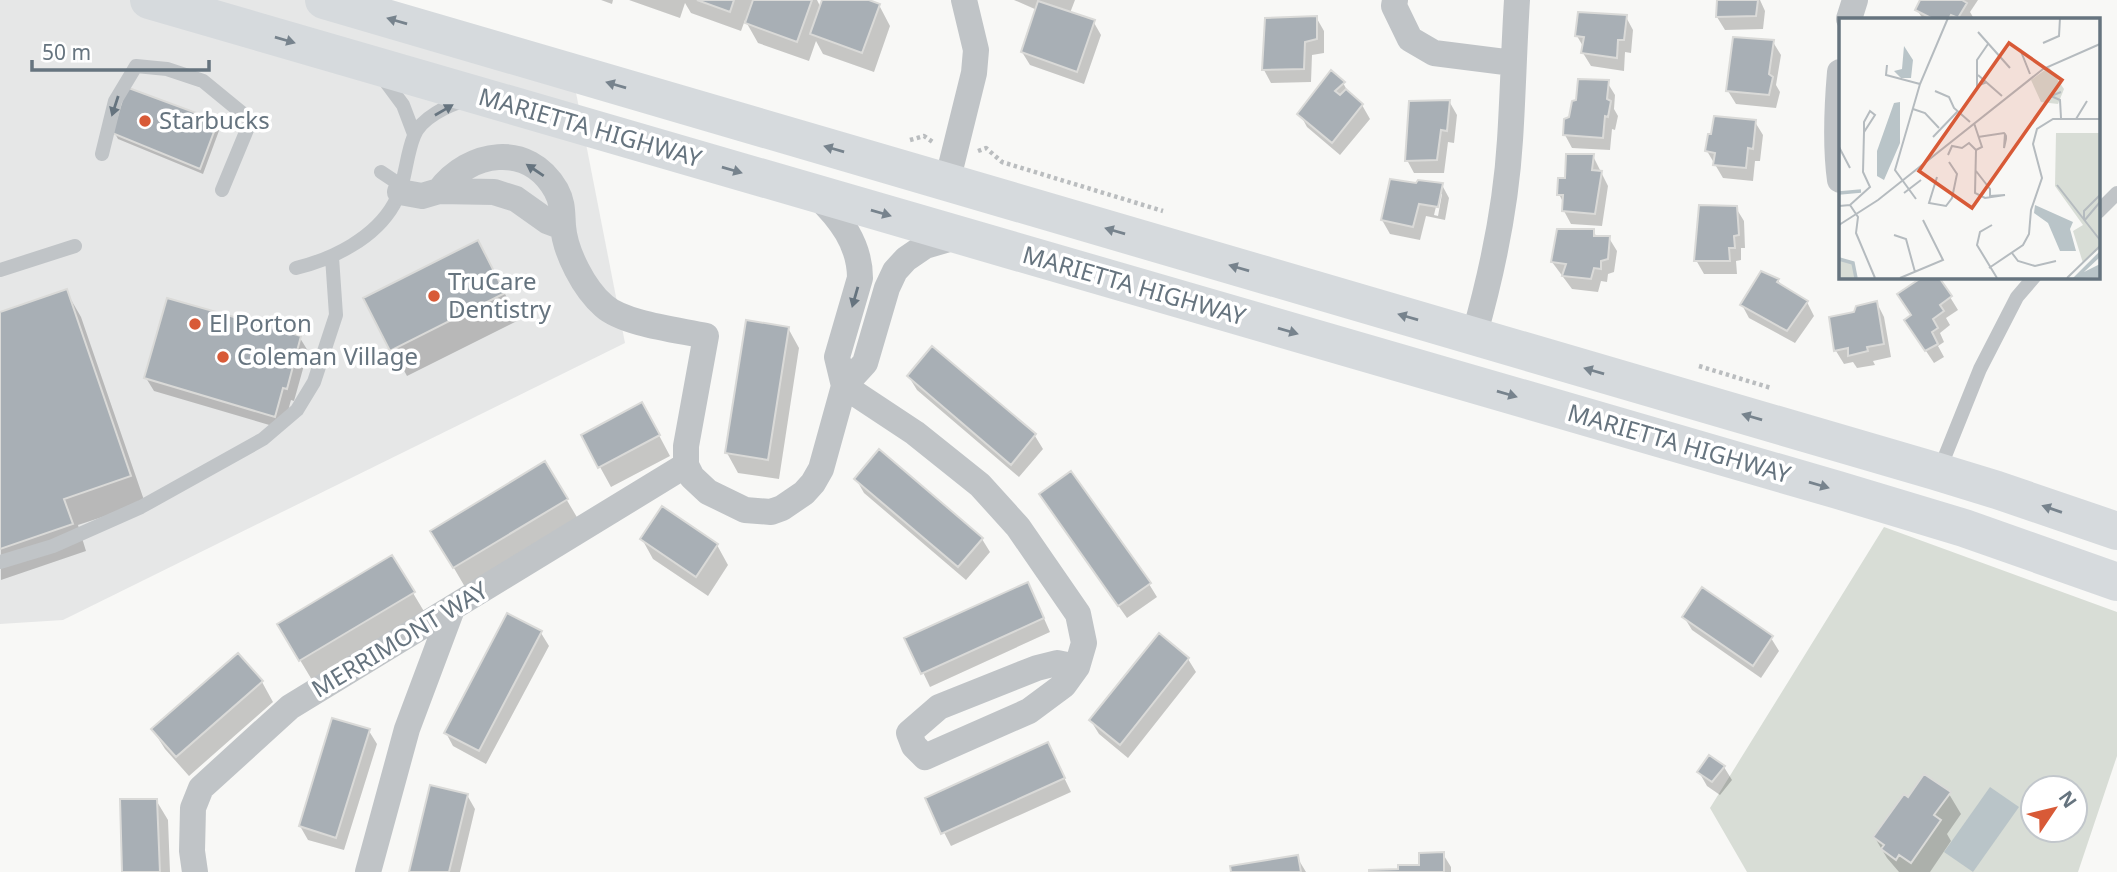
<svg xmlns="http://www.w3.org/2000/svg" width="2117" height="872" font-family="'Noto Sans',sans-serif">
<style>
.built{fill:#e6e7e7}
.green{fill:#d8ddd6;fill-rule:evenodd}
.water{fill:#b9c4c8}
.shadow{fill:#0003;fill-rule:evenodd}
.building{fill:#a8afb5;stroke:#dadad8;stroke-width:2}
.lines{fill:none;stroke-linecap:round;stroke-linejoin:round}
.path{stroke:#babdbf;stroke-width:4.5;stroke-dasharray:3.5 3.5;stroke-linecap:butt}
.service{stroke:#c0c4c7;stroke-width:14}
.minor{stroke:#c0c4c7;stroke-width:26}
.trunk{stroke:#d6dadd;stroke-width:38}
.oneway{fill:#77838d}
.oneway2{fill:#66747f}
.poi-dot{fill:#d85a37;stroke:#fff;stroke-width:2.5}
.labels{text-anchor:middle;stroke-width:7;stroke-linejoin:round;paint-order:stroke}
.poi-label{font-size:24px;fill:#66747f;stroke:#fff;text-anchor:start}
.street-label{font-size:24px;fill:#66747f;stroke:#fff}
.inset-river{fill:none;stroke:#b9c4c8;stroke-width:3.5}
.inset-road{fill:none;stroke:#b5bbbf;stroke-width:2}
.view{fill:#d85a37;fill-opacity:0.15;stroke:#d85a37;stroke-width:3.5}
.inset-edge{fill:none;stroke:#66747f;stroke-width:3.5}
</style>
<rect width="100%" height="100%" fill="#f8f8f6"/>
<!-- built -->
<path class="built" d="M0 0H379L570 62 625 343 63 620 0 624Z"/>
<!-- green -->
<path class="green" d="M1884 527 2117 612V756L2078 872H1747L1710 808ZM2033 788H2075V830H2033Z"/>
<!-- water -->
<path class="water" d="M1990 787 2019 807 1973 872 1944 852Z"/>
<!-- shadow -->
<path class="shadow" d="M601 0H613L612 4Z
M629 0H817L821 8 824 0H864L879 5 890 26 874 72 823 54 816 41 809 61 758 43 745 20 741 31 691 13 685 3 680 18Z
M1014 0H1075L1070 13 1093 21 1101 35 1084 84 1030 65 1022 52 1037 10Z
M1718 0H1760L1765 11 1763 29 1725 30 1717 17Z
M1922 0H1978L1970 12 1973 17 1972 19H1923L1917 10Z
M1316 17 1324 31V53L1312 55 1311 82 1271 83 1264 70Z
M1626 17 1633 30 1631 53 1625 52 1624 71 1591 66 1583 53 1584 48 1577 36Z
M1773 42 1781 55 1776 85 1780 92 1776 108 1736 104 1728 91Z
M1607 82 1615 95 1614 109 1618 116 1615 130 1612 129 1610 150 1572 148 1565 135Z
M1343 83 1350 95 1362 105 1370 119 1340 155 1307 127 1300 114Z
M1449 101 1457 115 1454 143 1448 142 1444 173H1414L1407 160Z
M216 122 220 128 203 174 118 139 114 132Z
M1755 122 1763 135 1760 161H1755L1753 181 1723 178 1707 151Z
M1593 156 1608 186 1602 226 1571 224 1564 211V204L1559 194Z
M1418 185H1442L1449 198 1445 220 1426 216 1420 240 1390 234 1382 220ZM1439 194H1442L1438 216 1434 215Z
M1736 208 1744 221 1745 248H1741V260L1736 261 1737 274H1704L1696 260Z
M1593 230 1597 238H1609L1617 251 1614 272 1608 274 1607 282 1601 281 1598 292 1572 289 1552 262Z
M477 242 519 320 407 376 365 299Z
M1778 280 1782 287 1807 302 1814 316 1795 343 1749 318 1742 305Z
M66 291 81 317 145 503 78 525 86 551 1 580 0 314Z
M1950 297 1958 310 1946 318 1950 325 1940 333 1944 342 1938 346 1944 357 1934 363 1914 333 1912 316Z
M1877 303 1884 317 1891 357 1873 361 1875 365 1857 368 1853 362 1844 364 1836 351 1831 318 1856 314Z
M788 328 799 348 779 479 738 473 727 453Z
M300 338 308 351 294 401 291 400 283 429 154 391 146 378Z
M932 349 1035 436 1043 449 1019 477 917 390 909 377Z
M653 424 670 456 611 487 583 436Z
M545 463 578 519 465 587 444 551Z
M856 479 982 539 990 552 966 580 864 493Z
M1049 508 1149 584 1157 597 1127 618Z
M642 539 717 545 728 565 708 596 653 559Z
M413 593 425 613 312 680 279 625Z
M1035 598 1050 632 930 687 907 639Z
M1684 617 1771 638 1779 651 1761 678 1692 630Z
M541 633 549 646 486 764 453 746 446 733Z
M1159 635 1188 659 1196 672 1128 758 1099 734 1091 721Z
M262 682 273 702 189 776 165 749 153 730Z
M369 731 377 744 344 850 308 840 300 826Z
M1048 744 1071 792 951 846 927 799Z
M1709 757 1724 767 1732 780 1720 795 1707 786 1699 772Z
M1949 794 1961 814 1947 834 1951 841 1930 872H1899L1887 858 1875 838 1908 800Z
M467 795 475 809 460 872H411Z
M156 800 168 820 170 872H124Z
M1443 854 1451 867V872H1371L1400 871 1421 866Z
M1297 857 1306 872H1232Z"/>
<!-- building -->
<path class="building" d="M697 0H734L730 12Z
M753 0H812L797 42 745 23Z
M822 0H869L880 4 862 53 810 34Z
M1717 0H1758L1756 16 1716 17Z
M1920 0H1962L1967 3 1958 18 1951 15 1949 19H1933L1915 10Z
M1038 1 1095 20 1077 72 1021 52Z
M1578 12 1627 15 1624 40H1618L1617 58 1581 53 1584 37 1575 36Z
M1317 16V39L1305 42 1304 69 1262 70 1265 18Z
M1733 37 1774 40 1769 74 1773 77 1769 95 1726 91Z
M1331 70 1345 82 1335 91 1340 95 1346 89 1363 104 1332 143 1297 114Z
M1578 79 1609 80 1607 99 1611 101 1608 117 1605 116 1603 138 1563 135 1564 119 1569 117 1572 101 1576 100Z
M126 87 218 121 200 169 112 133Z
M1450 100 1447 131 1441 130 1437 160 1405 161 1409 101Z
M1714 116 1756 120 1753 149 1748 148 1746 168 1713 165 1715 153 1705 151 1708 134H1711Z
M1566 154H1594L1592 170 1602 171 1595 214 1562 211 1563 195H1557L1558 178H1565Z
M1390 179 1416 183 1418 180 1443 183 1438 207 1419 204 1413 227 1381 220Z
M1699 205 1737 206 1739 235 1734 236 1735 248H1729L1730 261H1694Z
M1557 229H1594V236H1610L1608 259 1601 261V269L1594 268 1591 279 1562 276 1566 264 1551 262Z
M478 240 505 293 390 351 363 298Z
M1761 271 1779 279 1777 282 1808 301 1787 331 1740 305Z
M1924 276H1938L1952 296 1940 305 1944 311 1933 319 1938 328 1932 332 1938 344 1925 351 1904 320 1911 315 1897 294Z
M67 289 131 476 64 499 73 524 0 549V312Z
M167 298 301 336 287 389 283 388 275 417 144 378Z
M1877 301 1884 344 1867 347 1868 351 1848 356V348L1834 351 1829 317 1854 312 1856 306Z
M746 320 789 327 768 460 725 453Z
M932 346 1036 434 1011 465 907 376Z
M642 402 660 435 598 468 581 435Z
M879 449 983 538 958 567 854 479Z
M545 461 568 499 453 568 430 531Z
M1071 471 1151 583 1118 606 1039 494Z
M662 506 718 544 696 577 640 539Z
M392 555 415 592 299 661 277 624Z
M1028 582 1044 618 921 674 904 638Z
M1702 587 1773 636 1753 666 1682 617Z
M507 613 542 631 479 751 444 733Z
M1159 633 1189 658 1120 745 1089 720Z
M238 653 263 681 176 757 151 729Z
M332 718 370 729 336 838 299 826Z
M1048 742 1065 778 941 834 925 798Z
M1709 755 1725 766 1712 782 1697 772Z
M1924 774 1951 792 1934 815 1941 820 1911 863 1899 855 1896 860 1881 849 1884 845 1873 837 1904 794 1908 797Z
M430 785 468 794 449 872H409Z
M120 799H157L160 872H122Z
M1444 852V872H1369V870L1398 869V865H1419V853Z
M1298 855 1301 872H1231L1230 866Z"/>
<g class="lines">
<!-- path -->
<path class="path" d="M910 140 924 136 934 143
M978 151 986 148 1002 162 1163 211
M1699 366 1771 388"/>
<!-- service -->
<path class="service" d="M383 78 403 105 414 134
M102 154 115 101 136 66 167 69 203 81 242 113
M381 172 402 186
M222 190 251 120
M2098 212 2117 193
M296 268C333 259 375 238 394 204 406 183 405 158 414 136 421 118 448 105 466 100
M0 270 75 246
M1939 471 1980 369 2017 297 2035 276
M0 562 53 546 141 507 263 439 297 410 314 382 336 315 332 257"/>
<!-- minor -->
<path class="minor" d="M1395 0 1394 6 1410 39 1434 53 1513 63
M1849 19 1855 0
M1840 72C1837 107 1835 144 1840 180
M947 182 974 73 976 50 964 0
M439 191C469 151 528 141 556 190 563 203 562 212 563 226 565 252 584 289 604 306 624 324 679 330 706 336L686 446V465L692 477 708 492 745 510 771 512 782 508 804 493 813 483 821 469 844 386 865 363 887 288 895 271 906 259 925 246 949 239 959 238
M400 192 422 196 439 191 494 192 516 199 547 221 563 227
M817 196C840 218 860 244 860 278L837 357 844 386
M1474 336C1492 273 1506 206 1510 140 1513 94 1514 47 1517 0
M844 386 915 433 980 485 1018 527 1078 614 1084 643 1077 667 1064 685 1029 711 925 757 914 746 909 733 939 707 1037 668 1057 663 1077 667
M195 872 192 851 193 808 201 788 290 707 686 465
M368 872 407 729 452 609"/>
<!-- trunk -->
<path class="trunk" d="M149 0 1838 490 1964 528 2117 582
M324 0 1935 471 1997 490 2117 531"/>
</g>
<!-- one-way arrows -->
<defs><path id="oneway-solid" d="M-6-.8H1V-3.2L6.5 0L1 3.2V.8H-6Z" transform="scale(1.75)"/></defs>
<g class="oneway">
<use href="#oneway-solid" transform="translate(397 21) rotate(-164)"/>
<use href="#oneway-solid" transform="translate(285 40) rotate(16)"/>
<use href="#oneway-solid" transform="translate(616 85) rotate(-164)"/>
<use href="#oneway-solid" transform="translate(834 149) rotate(-164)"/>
<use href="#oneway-solid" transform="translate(732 170) rotate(16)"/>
<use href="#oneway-solid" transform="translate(881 213) rotate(16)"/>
<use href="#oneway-solid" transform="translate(1115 231) rotate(-164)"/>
<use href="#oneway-solid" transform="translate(1239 268) rotate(-164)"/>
<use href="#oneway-solid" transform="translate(1408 317) rotate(-164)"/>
<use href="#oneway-solid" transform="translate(1288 331) rotate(16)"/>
<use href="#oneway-solid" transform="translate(1594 371) rotate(-164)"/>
<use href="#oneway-solid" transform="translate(1507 394) rotate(16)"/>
<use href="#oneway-solid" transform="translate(1752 417) rotate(-164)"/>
<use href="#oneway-solid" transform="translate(1819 485) rotate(16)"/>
<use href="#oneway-solid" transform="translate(2052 509) rotate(-161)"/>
</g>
<g class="oneway2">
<use href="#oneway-solid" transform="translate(115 106) rotate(108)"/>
<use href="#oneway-solid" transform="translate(444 110) rotate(-30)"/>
<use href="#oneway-solid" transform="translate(535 170) rotate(-146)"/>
<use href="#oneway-solid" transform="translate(855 297) rotate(106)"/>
</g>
<!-- markers -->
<g class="poi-dot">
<circle cx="145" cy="121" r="7"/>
<circle cx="434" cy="296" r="7"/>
<circle cx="195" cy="324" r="7"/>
<circle cx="223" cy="357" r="7"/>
</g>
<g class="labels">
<!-- poi labels -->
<g class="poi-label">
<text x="159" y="129">Starbucks</text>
<text x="448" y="290">TruCare<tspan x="448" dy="28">Dentistry</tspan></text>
<text x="209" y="332">El Porton</text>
<text x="237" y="365">Coleman Village</text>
</g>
<!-- street labels -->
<g class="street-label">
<text transform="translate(590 128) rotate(16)" y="8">MARIETTA HIGHWAY</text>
<text transform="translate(1134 286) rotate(16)" y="8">MARIETTA HIGHWAY</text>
<text transform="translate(1679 444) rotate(16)" y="8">MARIETTA HIGHWAY</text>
<text transform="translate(400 640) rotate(-31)" y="8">MERRIMONT WAY</text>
</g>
</g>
<!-- overview -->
<g transform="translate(1839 18)">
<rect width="261" height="261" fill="#f8f8f6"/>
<path d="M210 49 225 71 219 86 202 84 192 62ZM217 115H261V230L244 245 234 213 244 207 216 168ZM0 241 14 245 17 260H0Z" fill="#d8ddd6"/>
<path d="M65 28 74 42 72 60H62L55 53 63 51ZM61 84V125L45 162 38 158V133L55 85ZM196 187 234 204 231 211 237 233H221L209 205 195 195ZM261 233V239L245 254 261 246V259L234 260Z" fill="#b9c4c8"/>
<path class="inset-river" d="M0 175 22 173M0 241 14 245 17 260"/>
<path class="inset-road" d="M139 14 171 50M204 25 220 18 221 0M181 31 191 56M48 47 47 57 81 66M139 57 163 78M148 64 138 68V42L149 26M96 73 110 79 115 90 131 104M222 74 212 78 221 82 222 100M74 91 86 95 100 110M31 93 36 97 25 114V104ZM237 101 248 83M0 103V128M94 119 118 94M139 119 165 115 166 116 167 118V121L165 130 166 116M0 129 11 150M137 132 136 175 146 180 166 177 151 178M109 137 113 128 123 130 130 125 137 132 143 129 135 105M137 153 151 171V179M98 159 90 185 107 188 113 180 118 156 110 144M218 167 261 222M65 175 82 162M77 181 56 152 81 66 109 0M11 187 31 169 24 154 25 114M0 188 11 187 19 199 17 215 36 260M245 202V193L261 177M245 203 261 184M0 207 39 182 204 51 261 26M153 207 141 214 138 227 158 260M55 217 67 221 76 254M173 235 179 243 196 248 217 243M150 250 184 227 190 216 192 192 203 160 194 126 198 111 214 101H261M61 260 104 242 84 202M228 260 261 228"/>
<path class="view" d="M170 25 223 62 133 190 80 153Z"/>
<rect width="261" height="261" class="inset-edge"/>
</g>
<!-- north arrow -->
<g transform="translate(2054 809) rotate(55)"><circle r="33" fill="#ffffff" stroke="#c2c7cc" stroke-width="2"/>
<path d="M0-5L12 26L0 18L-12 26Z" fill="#d85a37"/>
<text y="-10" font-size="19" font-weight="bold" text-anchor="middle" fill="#66747f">N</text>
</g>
<!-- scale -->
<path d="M32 60v10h177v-10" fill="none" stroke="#66747f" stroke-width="3.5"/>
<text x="42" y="60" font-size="21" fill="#66747f" stroke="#ffffff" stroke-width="5" paint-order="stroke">50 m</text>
</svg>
